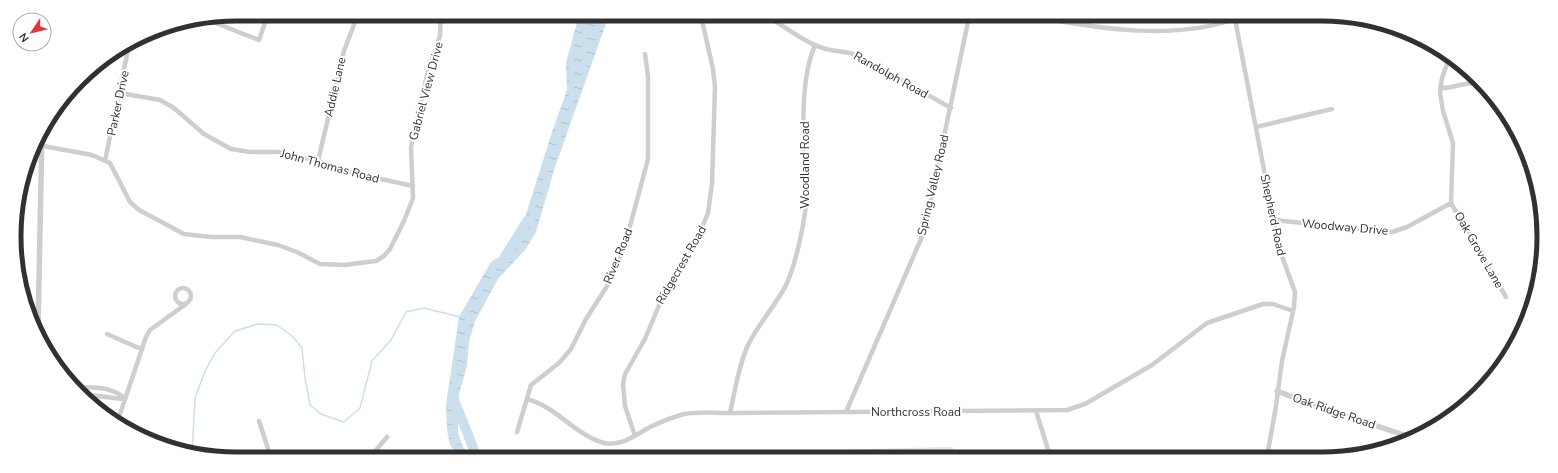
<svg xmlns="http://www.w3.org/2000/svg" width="1558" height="473" font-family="'Nunito Sans',sans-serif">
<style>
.park{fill:url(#park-dots)}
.water{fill:url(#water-ripples)}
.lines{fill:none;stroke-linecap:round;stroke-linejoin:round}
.stream{stroke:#cbdfed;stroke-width:1.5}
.river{stroke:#cbdfed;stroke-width:10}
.minor{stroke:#cecece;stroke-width:4.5}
.tertiary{stroke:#cecece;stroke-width:5.5}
.labels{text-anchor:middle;stroke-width:4;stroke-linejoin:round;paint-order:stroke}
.street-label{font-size:12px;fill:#313131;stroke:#fff}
.rim{fill:none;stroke:#313131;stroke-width:5}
</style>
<defs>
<pattern id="park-dots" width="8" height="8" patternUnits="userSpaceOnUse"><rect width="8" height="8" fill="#e6eddf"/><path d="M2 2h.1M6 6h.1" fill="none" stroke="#c6ccc0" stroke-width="1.8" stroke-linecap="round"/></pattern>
<pattern id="water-ripples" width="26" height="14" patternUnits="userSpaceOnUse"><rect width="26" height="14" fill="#cbdfed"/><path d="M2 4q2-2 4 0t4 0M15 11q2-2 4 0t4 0" fill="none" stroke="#afc0cc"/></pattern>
</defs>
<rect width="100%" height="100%" fill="#fff"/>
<!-- park -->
<path class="park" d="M940 447H953L954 456H731V453Z"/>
<!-- water -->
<path class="water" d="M579 15H609L554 170 536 232 525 250 498 279 475 321 469 342 467 365 458 398V433L463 447 469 455H457L450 445 447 430 446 405 459 317 491 262 504 254 518 240 552 132 567 90 566 63Z"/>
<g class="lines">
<!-- stream -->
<path class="stream" d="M192 454 195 398 205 371 215 353 235 331 258 324 277 325 292 336 302 348 305 378 310 405 321 414 344 422 360 408 372 361 391 340 406 312 424 308 460 317"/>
<!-- river -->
<path class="river" d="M505 257 528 220
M453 397 476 455"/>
<!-- minor -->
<path class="minor" d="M767 16C785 27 805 43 826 49 837 52 847 51 859 56L951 108
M1036 17C1101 29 1174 41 1238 18
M1235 19 1279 248 1295 292 1294 307 1282 361 1276 406 1267 457
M208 20 259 40 268 14
M1450 56 1442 78 1440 92 1443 111 1453 143 1451 203 1506 297
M1440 88C1453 89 1463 82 1476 83
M120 93 160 100 174 108 204 134 231 149 250 152H279L318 161 367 176 413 186
M1256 127 1332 109
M43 146 92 155 110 163 130 202 139 210 184 234 211 237H240L278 245 297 252 320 264 344 265 376 261 384 256 390 249 404 221 413 198 411 147 428 71 440 36 441 15
M105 161 129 45
M318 161 344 51 358 14
M1274 220 1392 232 1407 227 1451 203
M175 296a8 8 0 1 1 16 0a8 8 0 1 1-16 0Z
M107 334 141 349
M78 387C96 388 112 386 125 399
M86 395C100 395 112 399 125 399
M527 399C557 407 575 435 604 443 622 447 638 433 652 426 663 421 673 417 684 414 699 411 715 413 730 413L1067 410 1085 404 1152 365 1207 323 1263 304H1273L1293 311
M1036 411 1050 456
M846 412 924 232 969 17
M730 413C735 391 738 367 748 345 758 325 773 308 784 289 795 269 803 229 806 206 806 158 796 90 815 45
M259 421 270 455
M117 423 146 337 150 330 186 304
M517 432 531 385 559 363 571 349 586 319 611 280 626 241 648 159V76L645 54
M635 436 625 406 623 384 625 374 645 339 667 286 699 235 708 213 712 184 715 87 713 69 701 16
M372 455 387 437"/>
<!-- tertiary -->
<path class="tertiary" d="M38 330 42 131
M1277 391 1308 403 1413 438"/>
</g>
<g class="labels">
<!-- street labels -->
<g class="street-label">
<text transform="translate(891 75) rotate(29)" y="4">Randolph Road</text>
<text transform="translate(335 87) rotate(-77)" y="4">Addie Lane</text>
<text transform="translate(426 91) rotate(-75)" y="4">Gabriel View Drive</text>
<text transform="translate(118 103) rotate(-78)" y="4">Parker Drive</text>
<text transform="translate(805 165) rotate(-90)" y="4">Woodland Road</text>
<text transform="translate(330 166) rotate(15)" y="4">John Thomas Road</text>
<text transform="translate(933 185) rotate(-77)" y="4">Spring Valley Road</text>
<text transform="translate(1273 215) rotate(78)" y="4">Shepherd Road</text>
<text transform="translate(1345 227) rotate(5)" y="4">Woodway Drive</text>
<text transform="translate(1479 250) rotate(60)" y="4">Oak Grove Lane</text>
<text transform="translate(618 256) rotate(-68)" y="4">River Road</text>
<text transform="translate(681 265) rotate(-60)" y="4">Ridgecrest Road</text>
<text transform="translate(1334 411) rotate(19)" y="4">Oak Ridge Road</text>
<text x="916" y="416">Northcross Road</text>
</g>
</g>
<!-- crop -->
<path d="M0 0H1558V473H0ZM236 21H1322A215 215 0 0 1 1537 236V237A215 215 0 0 1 1322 452H236A215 215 0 0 1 21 237V236A215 215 0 0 1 236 21Z" fill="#fff" fill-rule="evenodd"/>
<path class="rim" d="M236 21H1322A215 215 0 0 1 1537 236V237A215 215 0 0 1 1322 452H236A215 215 0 0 1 21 237V236A215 215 0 0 1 236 21Z"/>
<!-- north arrow -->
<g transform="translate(32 32) rotate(235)"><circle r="19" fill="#ffffff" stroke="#adadad"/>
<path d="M0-3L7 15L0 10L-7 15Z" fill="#e6343d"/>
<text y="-6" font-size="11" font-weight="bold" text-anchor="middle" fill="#313131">N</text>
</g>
</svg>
